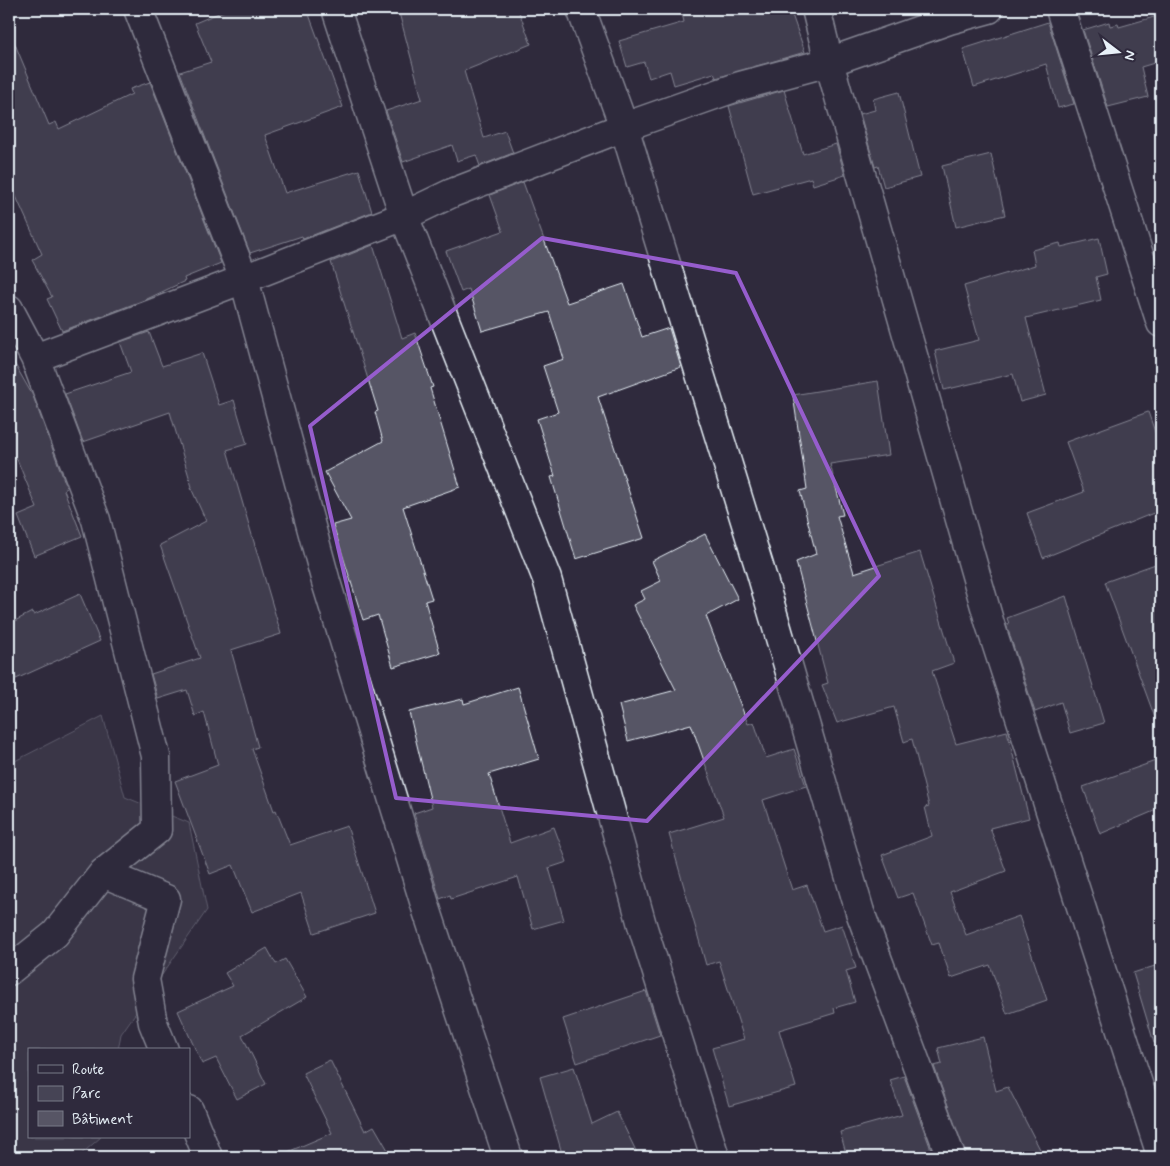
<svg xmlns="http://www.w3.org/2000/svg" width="1170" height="1166" font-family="Mynerve,sans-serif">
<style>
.green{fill:#464455;stroke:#979aa6}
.building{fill:#575565;stroke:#e8f1f8}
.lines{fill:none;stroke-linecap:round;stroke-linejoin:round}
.minor-casing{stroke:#e8f1f8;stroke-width:31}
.minor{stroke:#2f2a3d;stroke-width:28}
.marked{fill:none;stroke:#965dcd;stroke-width:4;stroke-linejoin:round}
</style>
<rect width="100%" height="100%" fill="#2f2a3d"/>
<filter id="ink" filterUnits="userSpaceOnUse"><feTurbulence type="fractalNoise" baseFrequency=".02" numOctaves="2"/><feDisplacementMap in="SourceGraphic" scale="10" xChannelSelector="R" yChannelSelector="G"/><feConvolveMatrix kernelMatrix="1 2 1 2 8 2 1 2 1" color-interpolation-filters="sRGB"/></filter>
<g filter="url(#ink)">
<!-- green -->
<path class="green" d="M103 716 125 797 189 823 207 910 121 1034 118 1050H29V1137H101L78 1157H9V764Z"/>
<!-- building -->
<path class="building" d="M228 9H307L343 107 265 135 285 193 359 170 372 212 303 239 302 236 250 253 180 72 211 62 195 23Z
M398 9H518L531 44 464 71 484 138 505 131 513 153 480 166 476 155 457 161 452 145 403 162 386 111 422 99Z
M681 9H790L805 52 716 78 714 73 674 85 670 71 649 78 644 62 627 67 619 41 684 22Z
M1161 15V61L1141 67 1148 97 1108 107 1083 30 1109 22 1110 26 1118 24 1119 27Z
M1048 22 1074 104 1058 108 1046 64 974 87 963 49Z
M9 30 49 125 56 122 59 129 132 94 130 89 150 82 221 263 184 278 185 281 147 299 62 331 47 299 52 297 32 260 42 254 9 181Z
M784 90 803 154 836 144 845 175 813 185 811 178 753 194 729 106Z
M899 92 920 177 884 187 878 166 875 167 860 114 875 110 873 99Z
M991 154 1005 215 956 227 942 166Z
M523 182 567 303 624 284 642 337 669 328 681 367 598 397 644 538 576 559 551 477 555 476 537 419 558 412 543 366 564 359 549 312 482 331 469 289 461 292 446 251 503 231 490 195Z
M1099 238 1107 274 1096 277 1101 300 1026 318 1046 395 1020 402 1013 374 944 390 935 351 979 340 964 286 1035 265 1032 250 1060 243 1061 247Z
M373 245 402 338 415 333 433 387 430 388 460 487 403 507 432 599 425 601 440 653 393 667 378 615 363 620 333 525 351 520 325 472 383 441 375 412 378 411 331 262Z
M149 332 162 366 202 353 219 405 234 400 247 444 227 450 281 634 231 650 258 747 252 749 274 811 276 810 290 845 347 826 375 913 314 933 301 893 252 912 233 865 210 874 175 781 218 765 204 712 195 716 187 690 158 699 151 674 200 658 160 545 206 521 191 488 192 487 170 412 83 442 65 394 131 372 120 342Z
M9 354 33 396 67 488 64 490 82 536 34 556 18 516 37 508 16 457 9 461Z
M878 381 889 455 830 464 843 515 837 516 854 573 920 552 954 663 932 671 956 744 1007 731 1029 818 990 828 1006 871 950 892 966 935 1019 916 1047 1000 1007 1014 990 965 951 978 939 943 932 945 913 893 898 898 882 855 932 836 925 807 929 806 912 739 904 742 894 707 837 723 822 685 828 683 796 562 816 554 800 491 807 489 793 395Z
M1148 412 1161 449V510L1043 558 1027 513 1084 492 1066 442Z
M705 534 738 599 706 616 748 724 754 722 766 758 794 749 806 786 763 800 792 890 807 885 823 931 842 925 856 968 846 971 855 1002 834 1008 835 1013 779 1030 796 1087 729 1106 712 1048 744 1039 719 961 706 965 669 834 724 817 691 724 628 741 619 705 676 690 633 605 645 599 641 591 661 581 652 561Z
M1161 562V725L1158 726 1105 582Z
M80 594 100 641 16 679 9 665V624L32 612 34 615Z
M1066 596 1104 723 1070 733 1061 702 1035 712 1006 624H1009L1007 618Z
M518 687 539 759 489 774 510 843 554 827 567 862 549 868 564 920 533 929 518 877 451 899 450 895 440 899 414 813 432 807 409 712 463 699 464 704Z
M1161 759V808L1100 834 1083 787Z
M267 948 276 964 285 959 307 997 242 1035 266 1084 237 1099 216 1058 202 1064 178 1011 233 986 225 973Z
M1161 964V1042L1154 1043 1133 973Z
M646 991 660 1035 577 1063 563 1019Z
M983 1037 996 1091 1008 1087 1044 1157H966L934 1066 942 1064 938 1048Z
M330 1060 365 1131 374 1126 392 1157H276L332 1133 303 1073Z
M574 1067 592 1124 617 1112 639 1157H563L540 1077Z
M904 1076 932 1152 912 1157H847L840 1132 902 1115 890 1080Z"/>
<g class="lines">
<defs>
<path id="minor" d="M138 9 244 279 326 582 427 911 508 1157
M336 9 404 216 547 579 642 925 715 1157
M581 9 624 127 759 566 860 912 951 1157
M816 9 829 62 990 624 1161 1155
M1060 9 1161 323
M9 309 35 358 96 520 156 756 157 830 103 873 55 934 9 971
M35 358 244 279 404 216 452 193 624 127 740 86 829 62 949 20 989 9
M103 873 166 899 145 979 153 1023 164 1050
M189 1110 208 1157"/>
</defs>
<!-- minor casing -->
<use href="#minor" class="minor-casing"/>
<!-- minor -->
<use href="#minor" class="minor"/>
</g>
</g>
<!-- marked area -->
<path d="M0 0H1170V1166H0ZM542 238 736 273 879 576 647 821 396 798 310 426Z" fill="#2f2a3d" fill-opacity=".55" fill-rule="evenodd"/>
<path class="marked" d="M542 238 736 273 879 576 647 821 396 798 310 426Z"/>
<!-- margin -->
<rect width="1170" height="1166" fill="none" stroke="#2f2a3d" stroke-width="30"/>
<rect x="15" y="15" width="1140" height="1136" fill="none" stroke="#e8f1f8" stroke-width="2" filter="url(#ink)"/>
<!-- legend -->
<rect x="28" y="1048" width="162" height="90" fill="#2f2a3d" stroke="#797a88"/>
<rect x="38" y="1065" width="25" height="8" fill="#2f2a3d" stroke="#797a88"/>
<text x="72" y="1074" font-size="15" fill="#e8f1f8">Route</text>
<rect x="38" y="1086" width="25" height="15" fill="#464455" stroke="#797a88"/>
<text x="72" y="1098" font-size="15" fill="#e8f1f8">Parc</text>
<rect x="38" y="1111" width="25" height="15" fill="#575565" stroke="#797a88"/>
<text x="72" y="1124" font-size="15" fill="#e8f1f8">Bâtiment</text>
<!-- north arrow -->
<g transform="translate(1118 52) rotate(106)" stroke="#2f2a3d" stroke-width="4" paint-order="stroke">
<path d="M0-4L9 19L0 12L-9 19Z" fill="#e8f1f8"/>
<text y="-8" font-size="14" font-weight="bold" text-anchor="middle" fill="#e8f1f8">N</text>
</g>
</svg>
